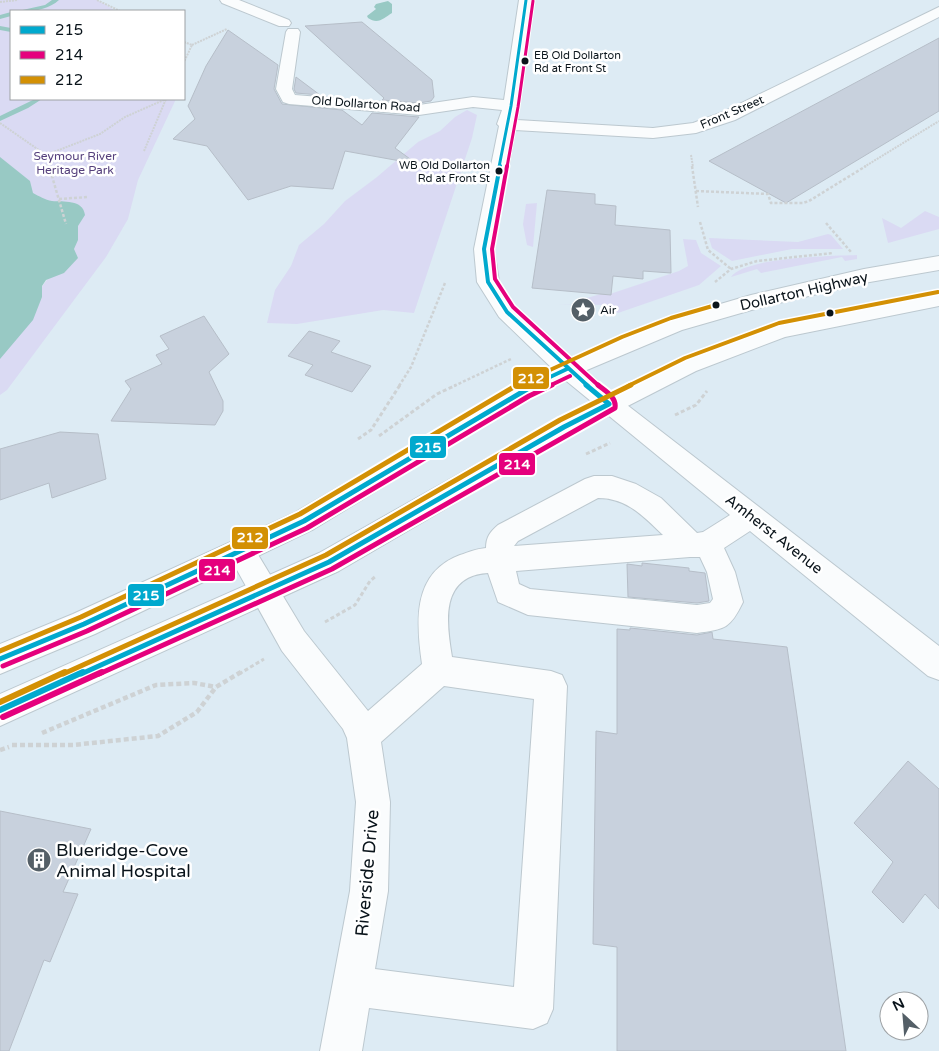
<svg xmlns="http://www.w3.org/2000/svg" width="939" height="1051" font-family="'Varela Round',sans-serif">
<style>
.green{fill:#dadaf3}
.water{fill:#98c9c4}
.lines{fill:none;stroke-linecap:round;stroke-linejoin:round}
.stream{fill:#98c9c4;fill-rule:evenodd}
.building{fill:#c8d1dd;stroke:#b6bec8}
.minor-casing{stroke:#bcc8cf;stroke-width:2}
.major-casing{stroke:#bcc8cf;stroke-width:2}
.path-far3{stroke:#ced2d4;stroke-width:2;stroke-dasharray:2 1;stroke-linecap:butt}
.path-far2{stroke:#ced2d4;stroke-width:2.5;stroke-dasharray:3 2;stroke-linecap:butt}
.path-far1{stroke:#ced2d4;stroke-width:3;stroke-dasharray:4 2.5;stroke-linecap:butt}
.path{stroke:#ced2d4;stroke-width:4.5;stroke-dasharray:5 3;stroke-linecap:butt}
.minor{fill:#fafcfd;fill-rule:evenodd}
.major{fill:#fafcfd;fill-rule:evenodd}
.bus-1-far3-casing{stroke:#fff;stroke-width:5}
.bus-1-far2-casing{stroke:#fff;stroke-width:7}
.bus-1-far1-casing{stroke:#fff;stroke-width:9}
.bus-1-casing{stroke:#fff;stroke-width:10}
.bus-2-far3-casing{stroke:#fff;stroke-width:5}
.bus-2-far2-casing{stroke:#fff;stroke-width:7}
.bus-2-far1-casing{stroke:#fff;stroke-width:9}
.bus-2-casing{stroke:#fff;stroke-width:10}
.bus-3-far2-casing{stroke:#fff;stroke-width:7}
.bus-3-far1-casing{stroke:#fff;stroke-width:9}
.bus-3-casing{stroke:#fff;stroke-width:10}
.bus-1-far3{stroke:#00a9ce;stroke-width:3}
.bus-1-far2{stroke:#00a9ce;stroke-width:4}
.bus-1-far1{stroke:#00a9ce;stroke-width:5}
.bus-1{stroke:#00a9ce;stroke-width:6}
.bus-2-far3{stroke:#e5007d;stroke-width:3}
.bus-2-far2{stroke:#e5007d;stroke-width:4}
.bus-2-far1{stroke:#e5007d;stroke-width:5}
.bus-2{stroke:#e5007d;stroke-width:6}
.bus-3-far2{stroke:#d39004;stroke-width:4}
.bus-3-far1{stroke:#d39004;stroke-width:5}
.bus-3{stroke:#d39004;stroke-width:6}
.bus-dot{fill:#0a141b;stroke:#fff;stroke-width:2}
.labels{text-anchor:middle;stroke-width:5;stroke-linejoin:round;paint-order:stroke}
.far-bus-label{font-size:11px;fill:#0a141b;stroke:#fff;text-anchor:start}
.far-street-label{font-size:12px;fill:#0a141b;stroke:#fff}
.far-park-label{font-size:12px;fill:#55407c;stroke:#fff}
.far-poi-label{font-size:12px;fill:#0a141b;stroke:#fff;text-anchor:start}
.street-label{font-size:15px;fill:#0a141b;stroke:#fff}
.near-poi-label{font-size:18px;fill:#0a141b;stroke:#fff;text-anchor:start}
.near-street-label{font-size:18px;fill:#0a141b;stroke:#fff}
.line-badge{stroke:#fff;stroke-width:2}
.badge-label{font-size:14px;text-anchor:middle;font-weight:bold;fill:#fff}
</style>
<rect width="100%" height="100%" fill="#ddebf4"/>
<!-- green -->
<path class="green" d="M0 0H97L116 11H11V99H176L138 180 128 219 106 257 7 390 0 395V342L56 268 0 194Z
M467 110 477 115 472 138 414 313 383 310 297 324 267 323 275 290 291 266 299 245 324 224 345 201 377 177 418 142 440 131 455 117Z
M537 203 533 247 527 245 523 224 526 204Z
M925 211 939 217V229L888 243 882 218 901 228Z
M828 234 831 235 843 249H792L732 261 712 248 709 238 798 242Z
M683 239 696 240 701 253 721 266 699 285 618 313 605 305 558 304H573V302L601 294 607 295 679 271 688 266Z
M857 255V259L845 261 842 257 761 273 757 269 731 277C744 257 833 256 857 255Z"/>
<!-- water -->
<path class="water" d="M388 1 392 4V13C384 18 378 25 368 18L367 16 376 9 374 7 376 4Z
M0 157 30 181 33 193C39 196 45 200 52 201 63 202 83 199 85 215L78 226V240L74 249 78 258 64 273 46 280 42 286V297L33 320 0 359Z"/>
<g class="lines">
<!-- stream -->
<path class="stream" d="M52 0H59C48 10 32 12 18 11L45 5Z
M11 12V16L0 19V15Z
M0 26 11 28V32L0 30Z
M35 99H42L28 108 0 121V116Z"/>
</g>
<!-- building -->
<path class="building" d="M362 22 432 80 434 97 431 101 419 103 382 100 384 98 305 26Z
M228 30 278 65 274 89 282 104 342 110 362 125 372 113 419 117 395 148 417 164 345 151 333 189 291 186 248 200 207 146 173 139 195 119 188 106 206 66Z
M939 38V111L786 203 709 161Z
M296 77 320 95 296 93 294 89Z
M547 190 595 194V204L616 206 615 225 670 230 671 273 643 271V279L613 276 611 295 532 288Z
M204 316 229 354 209 372 223 401V411L215 425 111 421 131 389 125 381 162 364 156 355 169 349 160 336Z
M309 331 340 341 331 352 371 366 352 392 305 375 313 365 288 356Z
M60 432 98 434 106 479 52 498 49 483 0 500V449Z
M642 563 689 568V571L705 573 709 601 697 603 628 597 627 564 642 566Z
M630 628 697 635 712 632 713 639 787 647 846 1051H617V947L593 944 596 731 617 734V629L630 630Z
M908 761 939 789V909L925 894 903 923 872 892 893 862 854 823Z
M0 811 91 829 63 892 78 894 50 962 44 960 9 1051H0Z"/>
<g class="lines">
<defs>
<path id="minor" d="M220 0H239L289 20 291 23 289 26H279L222 3Z
M519 0H533L517 120 653 128 693 123 723 112 939 7V17L735 120 696 133 653 138 515 130 494 249 499 282 515 307 575 363 618 398 939 646V680L928 676 750 531 724 548 735 572 743 602C730 629 725 629 697 633L528 615 498 602 488 573C440 576 446 622 452 657L551 671 562 675 567 686 553 1009 547 1023 533 1029 369 1008 362 1051H320L350 891 356 802 347 738 343 729 282 651 227 552 231 543 241 540 251 543 304 631 368 711 422 664C416 622 412 573 460 555 469 552 476 549 486 548 486 537 490 532 498 525L585 479 594 476H612L636 484 661 498 697 533 703 532 730 515 559 375 499 317 477 282 474 249 499 126 497 124 502 110 473 107 419 115 289 104 283 102 276 89 286 32 288 29H298L300 32 292 89 295 95 419 105 473 97 504 100ZM598 498C627 498 643 516 663 535L514 546 518 541ZM690 557H700L707 572 713 599 710 603 697 605 530 589 519 584 516 571ZM444 686 534 699 514 987 375 969 388 891 390 802 381 742Z"/>
<path id="major" d="M939 256V270L864 283 762 307 682 330 575 375 533 395 314 529 95 634 0 674V644L73 614 294 513 517 383 559 363 666 320 751 295 864 269Z
M939 292V306L785 337 696 371 573 434 339 571 0 726V694L319 553 555 420 680 359 781 322Z"/>
</defs>
<!-- minor casing -->
<use href="#minor" class="minor-casing"/>
<!-- major casing -->
<use href="#major" class="major-casing"/>
<!-- path-far3 -->
<path class="path-far3" d="M97 0 120 11
M0 2 18 0
M184 42 192 45 184 62
M192 45 227 29
M0 123 46 155 50 167
M144 151 166 99
M46 155 100 134 125 117 166 99
M691 155 693 167
M864 167 939 121"/>
<!-- path-far2 -->
<path class="path-far2" d="M49 166 66 224
M692 166 698 207
M696 191 768 194 771 203H803L809 201 866 166
M59 199 88 197
M700 222 708 250 731 269
M826 223 851 252
M715 282 731 269 757 261 833 253
M399 386 411 367 445 283
M454 386 511 359"/>
<!-- path-far1 -->
<path class="path-far1" d="M675 415 696 405 707 391
M379 436 437 394 456 385
M358 439 371 430 400 385
M586 454 610 443
M325 622 355 605 370 581 376 576
M239 674 264 659"/>
<!-- path -->
<path class="path" d="M42 733 156 685 194 683 216 687
M12 745H73L158 736 197 712 216 687 241 672
M0 750 9 747"/>
<!-- minor -->
<use href="#minor" class="minor"/>
<!-- major -->
<use href="#major" class="major"/>
<defs>
<path id="bus-1-far3" d="M499 167 511 106 526 0"/>
<path id="bus-1-far2" d="M500 166 484 249 488 282 507 312 588 386
M531 386 567 369"/>
<path id="bus-1-far1" d="M0 659 84 624 304 521 534 385
M81 674 329 562 564 427 609 404 586 385"/>
<path id="bus-1" d="M0 710 83 672"/>
<path id="bus-2-far3" d="M507 167 518 107 533 1"/>
<path id="bus-2-far2" d="M507 166 492 249 495 279 513 307 599 386
M549 386 570 376"/>
<path id="bus-2-far1" d="M3 666 87 631 307 528 529 396 552 385
M99 674 332 569 615 408C617 397 605 391 598 385"/>
<path id="bus-2" d="M3 717 102 672"/>
<path id="bus-3-far2" d="M515 386 622 337 671 318 716 305
M628 386 685 358 779 323 938 292"/>
<path id="bus-3-far1" d="M0 651 81 617 300 514 517 385
M63 674 326 555 560 420 631 385"/>
<path id="bus-3" d="M0 702 65 672"/>
</defs>
<!-- bus-1-far3 casing -->
<use href="#bus-1-far3" class="bus-1-far3-casing"/>
<!-- bus-1-far2 casing -->
<use href="#bus-1-far2" class="bus-1-far2-casing"/>
<!-- bus-1-far1 casing -->
<use href="#bus-1-far1" class="bus-1-far1-casing"/>
<!-- bus-1 casing -->
<use href="#bus-1" class="bus-1-casing"/>
<!-- bus-2-far3 casing -->
<use href="#bus-2-far3" class="bus-2-far3-casing"/>
<!-- bus-2-far2 casing -->
<use href="#bus-2-far2" class="bus-2-far2-casing"/>
<!-- bus-2-far1 casing -->
<use href="#bus-2-far1" class="bus-2-far1-casing"/>
<!-- bus-2 casing -->
<use href="#bus-2" class="bus-2-casing"/>
<!-- bus-3-far2 casing -->
<use href="#bus-3-far2" class="bus-3-far2-casing"/>
<!-- bus-3-far1 casing -->
<use href="#bus-3-far1" class="bus-3-far1-casing"/>
<!-- bus-3 casing -->
<use href="#bus-3" class="bus-3-casing"/>
<!-- bus-1-far3 -->
<use href="#bus-1-far3" class="bus-1-far3"/>
<!-- bus-1-far2 -->
<use href="#bus-1-far2" class="bus-1-far2"/>
<!-- bus-1-far1 -->
<use href="#bus-1-far1" class="bus-1-far1"/>
<!-- bus-1 -->
<use href="#bus-1" class="bus-1"/>
<!-- bus-2-far3 -->
<use href="#bus-2-far3" class="bus-2-far3"/>
<!-- bus-2-far2 -->
<use href="#bus-2-far2" class="bus-2-far2"/>
<!-- bus-2-far1 -->
<use href="#bus-2-far1" class="bus-2-far1"/>
<!-- bus-2 -->
<use href="#bus-2" class="bus-2"/>
<!-- bus-3-far2 -->
<use href="#bus-3-far2" class="bus-3-far2"/>
<!-- bus-3-far1 -->
<use href="#bus-3-far1" class="bus-3-far1"/>
<!-- bus-3 -->
<use href="#bus-3" class="bus-3"/>
</g>
<!-- icons -->
<defs>
<symbol id="sight-disc" viewBox="-11 -11 22 22"><circle r="9.5" fill="#545f67" stroke="#fff"/><path d="M0-6L1.8-2.2L6-1.7L2.9 1.2L3.7 5.4L0 3.3L-3.7 5.4L-2.9 1.2L-6-1.7L-1.8-2.2Z" fill="#fff"/></symbol>
<symbol id="building-disc" viewBox="-11 -11 22 22"><circle r="9.5" fill="#545f67" stroke="#fff"/><path d="M-4-6H4V6H1V3H-1V6H-4ZM-2.5-4.3h1.7v1.8h-1.7ZM.8-4.3h1.7v1.8H.8ZM-2.5-1h1.7V.8h-1.7ZM.8-1h1.7V.8H.8Z" fill="#fff"/></symbol>
</defs>
<g fill-rule="evenodd">
<use href="#sight-disc" x="569" y="296" width="28" height="28"/>
<use href="#building-disc" x="25" y="846" width="28" height="28"/>
</g>
<!-- markers -->
<g class="bus-dot">
<circle cx="525" cy="61" r="4.5"/>
<circle cx="499" cy="171" r="4.5"/>
<circle cx="716" cy="305" r="4.5"/>
<circle cx="830" cy="313" r="4.5"/>
</g>
<g class="labels">
<!-- far-bus labels -->
<g class="far-bus-label">
<text x="534" y="59">EB Old Dollarton<tspan x="534" dy="13">Rd at Front St</tspan></text>
<text x="490" y="169" text-anchor="end">WB Old Dollarton<tspan x="490" dy="13">Rd at Front St</tspan></text>
</g>
<!-- far-street labels -->
<g class="far-street-label">
<text transform="translate(366 104) rotate(4)" y="4">Old Dollarton Road</text>
<text transform="translate(732 112) rotate(-23)" y="4">Front Street</text>
</g>
<!-- far-park labels -->
<g class="far-park-label">
<text x="75" y="160">Seymour River<tspan x="75" dy="14">Heritage Park</tspan></text>
</g>
<!-- far-poi labels -->
<g class="far-poi-label">
<text x="600" y="314">Air</text>
</g>
<!-- street labels -->
<g class="street-label">
<text transform="translate(804 291) rotate(-13)" y="5">Dollarton Highway</text>
<text transform="translate(774 534) rotate(38)" y="5">Amherst Avenue</text>
</g>
<!-- near-poi labels -->
<g class="near-poi-label">
<text x="56" y="856">Blueridge-Cove<tspan x="56" dy="21">Animal Hospital</tspan></text>
</g>
<!-- near-street labels -->
<g class="near-street-label">
<text transform="translate(367 873) rotate(-85)" y="6">Riverside Drive</text>
</g>
</g>
<g class="line-badge">
<rect x="512" y="366" width="38" height="24" rx="5" fill="#d39004"/>
<rect x="409" y="435" width="38" height="24" rx="5" fill="#00a9ce"/>
<rect x="498" y="452" width="38" height="24" rx="5" fill="#e5007d"/>
<rect x="231" y="526" width="38" height="24" rx="5" fill="#d39004"/>
<rect x="198" y="558" width="38" height="24" rx="5" fill="#e5007d"/>
<rect x="127" y="583" width="38" height="24" rx="5" fill="#00a9ce"/>
</g>
<g class="badge-label">
<text x="531" y="383">212</text>
<text x="428" y="452">215</text>
<text x="517" y="469">214</text>
<text x="250" y="542">212</text>
<text x="217" y="575">214</text>
<text x="146" y="600">215</text>
</g>
<!-- legend -->
<rect x="10" y="10" width="175" height="90" fill="#ffffff" stroke="#9da1a4"/>
<rect x="20" y="26" width="25" height="8" fill="#00a9ce" stroke="#9da1a4"/>
<text x="55" y="35" font-size="15" fill="#0a141b">215</text>
<rect x="20" y="51" width="25" height="8" fill="#e5007d" stroke="#9da1a4"/>
<text x="55" y="60" font-size="15" fill="#0a141b">214</text>
<rect x="20" y="76" width="25" height="8" fill="#d39004" stroke="#9da1a4"/>
<text x="55" y="85" font-size="15" fill="#0a141b">212</text>
<!-- north arrow -->
<g transform="translate(904 1016) rotate(334)"><circle r="24" fill="#ffffff" stroke="#9da1a4"/>
<path d="M0-4L9 19L0 12L-9 19Z" fill="#545f67"/>
<text y="-8" font-size="14" font-weight="bold" text-anchor="middle" fill="#0a141b">N</text>
</g>
</svg>
